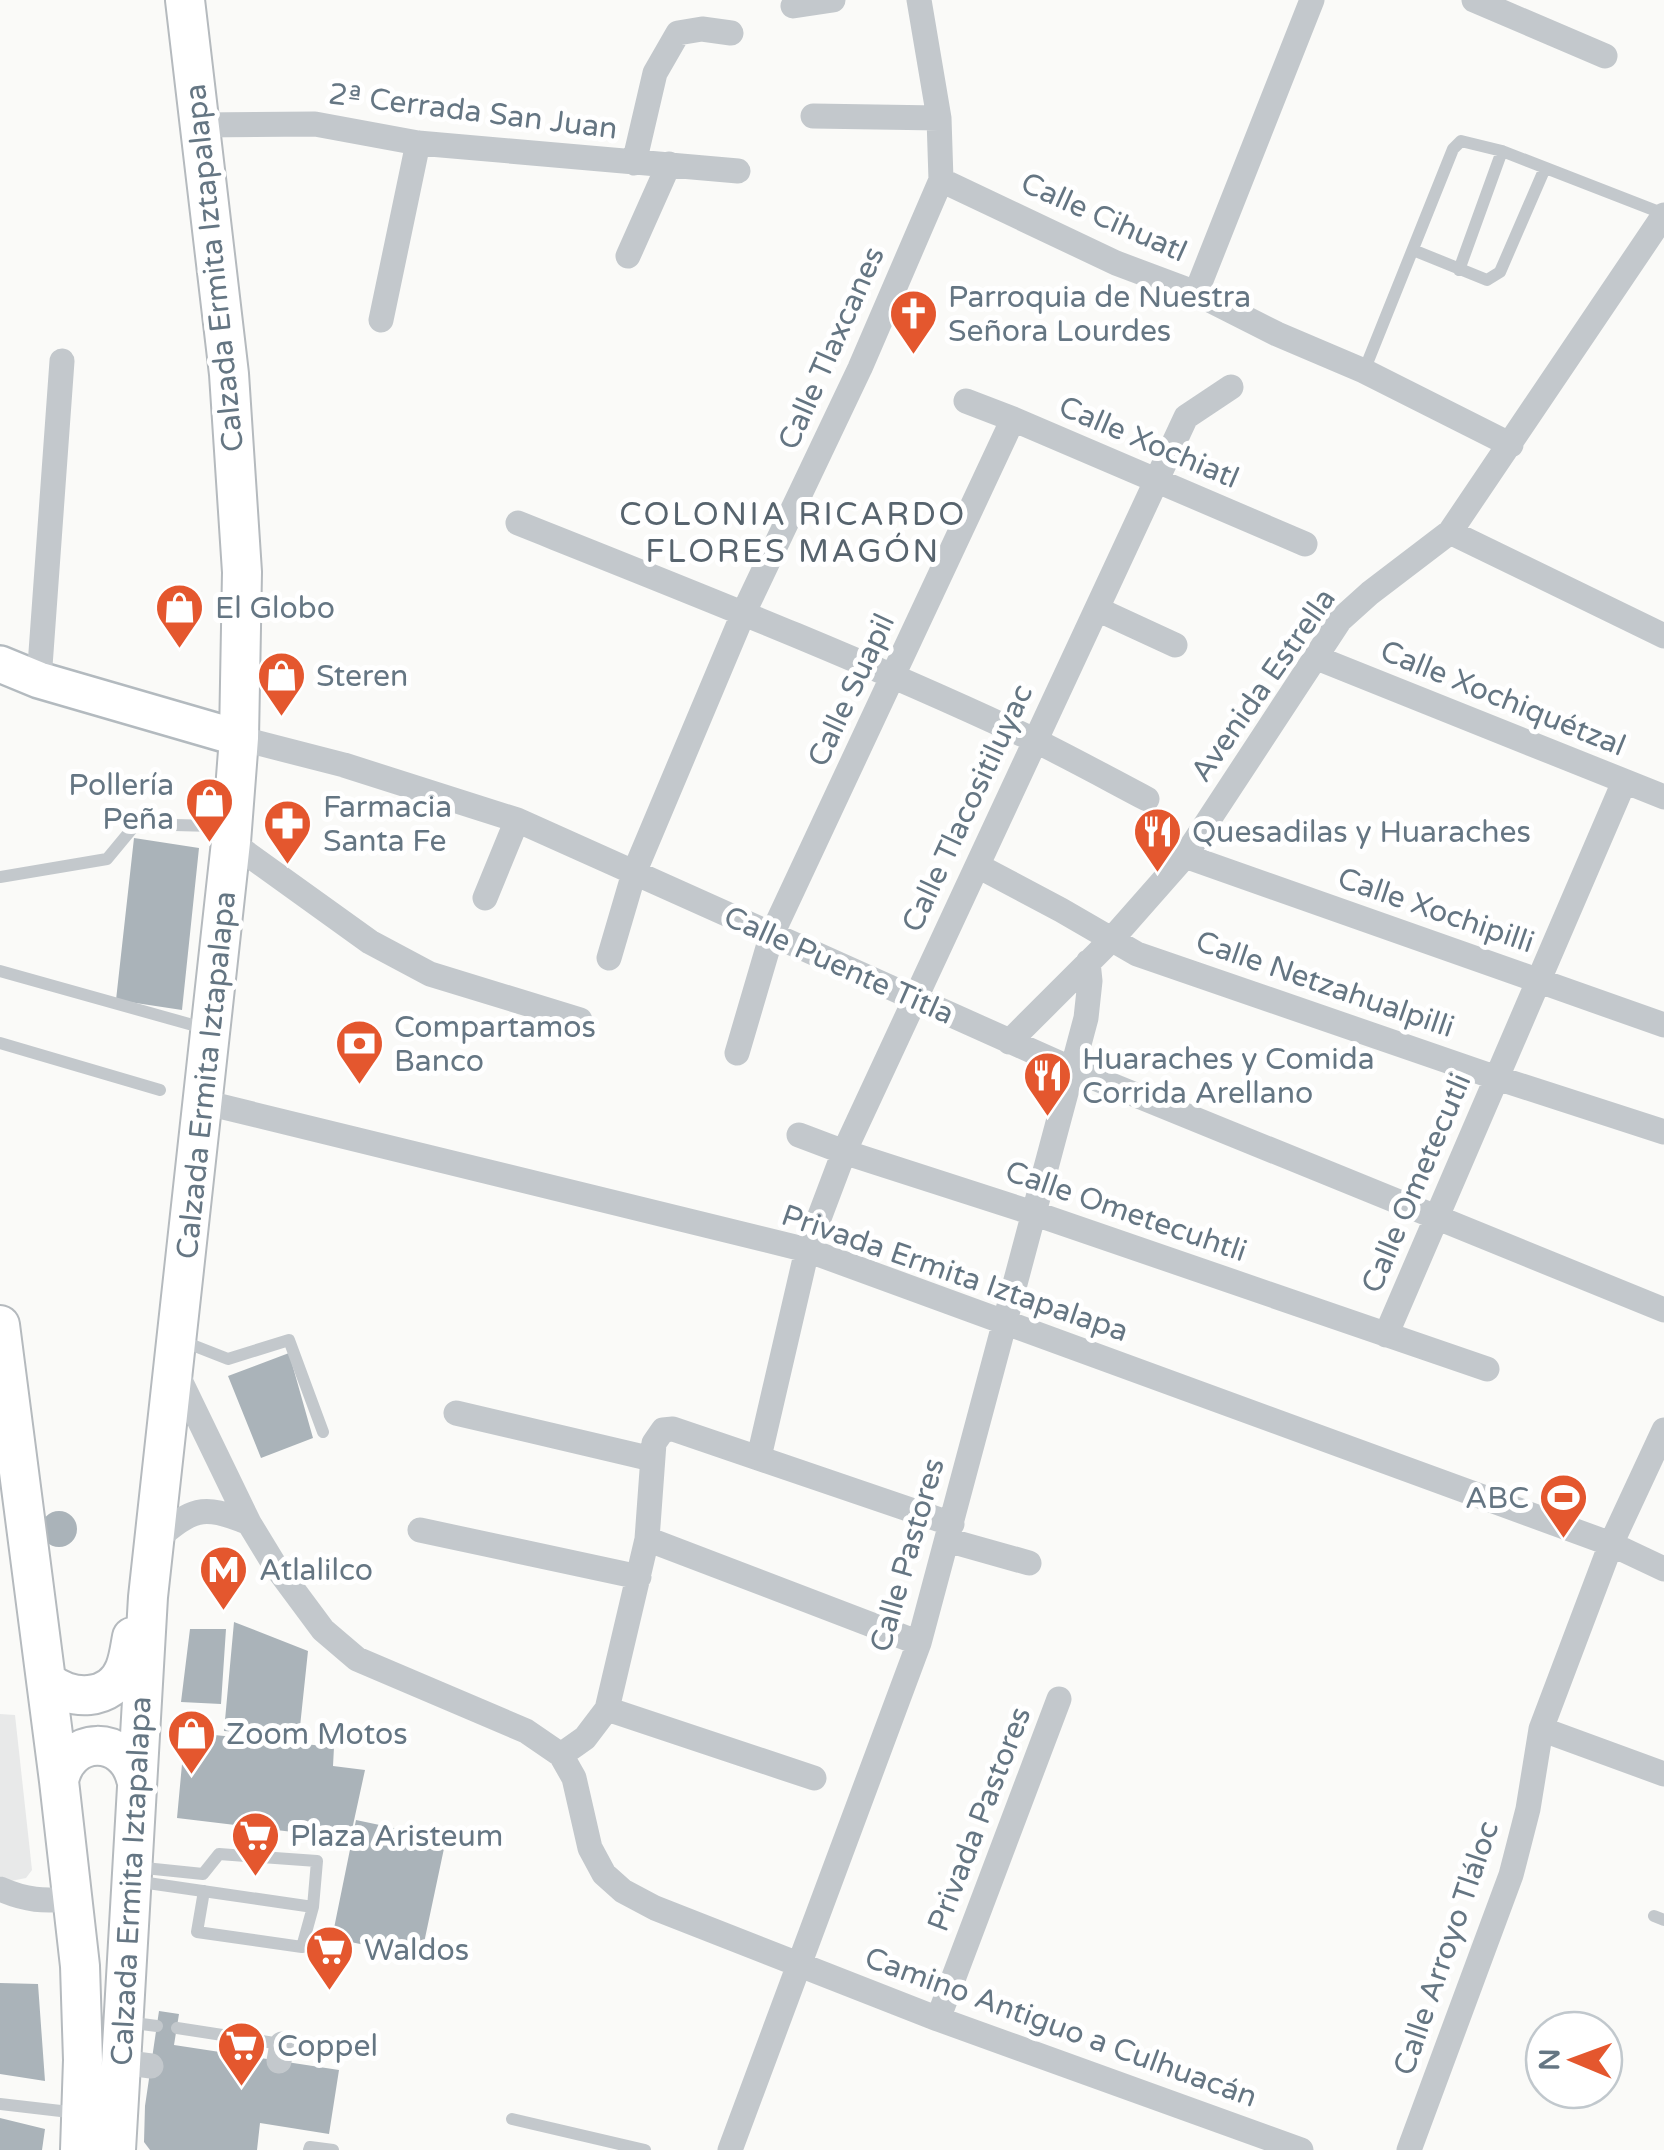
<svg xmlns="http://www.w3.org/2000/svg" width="1664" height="2150" font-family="'Varela Round',sans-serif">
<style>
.built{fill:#e8e9e9}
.building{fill:#aab3b9}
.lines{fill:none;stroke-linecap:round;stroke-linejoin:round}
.secondary-casing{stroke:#b3babf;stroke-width:40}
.primary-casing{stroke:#b5babe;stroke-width:42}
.lane{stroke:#c3c8cc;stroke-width:12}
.street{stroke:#c3c8cc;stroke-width:25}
.secondary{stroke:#fff;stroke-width:35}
.primary{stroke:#fff;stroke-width:38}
.labels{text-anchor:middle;stroke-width:10;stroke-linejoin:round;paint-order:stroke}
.street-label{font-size:30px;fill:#657683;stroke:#fff}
.poi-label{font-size:30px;fill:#657683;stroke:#fff;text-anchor:start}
.neighbourhood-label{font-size:32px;letter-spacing:2.5px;fill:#57646e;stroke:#fff}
</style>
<rect width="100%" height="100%" fill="#fafaf8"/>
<!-- built -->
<path class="built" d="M0 1714 15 1715 32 1870 26 1878 11 1881 0 1876Z"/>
<!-- building -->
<path class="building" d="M134 838 199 848 182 1010 116 1000Z
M289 1353 313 1438 261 1458 228 1376Z
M41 1529a18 18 0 1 1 36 0a18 18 0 1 1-36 0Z
M234 1622 308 1651 299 1736 224 1731Z
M190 1629H226L221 1704 181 1702Z
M185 1732 334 1747 333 1766 365 1770 350 1839 177 1818Z
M356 1820 446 1839 421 1957 332 1938Z
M0 1983 38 1984 45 2081 0 2074Z
M159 2011 179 2014 174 2045 339 2070 329 2134 260 2123 257 2150H150L144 2142 145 2106Z
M0 2118 45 2129 42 2150H0Z"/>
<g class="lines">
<defs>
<path id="secondary" d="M0 664 39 680 239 738"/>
<path id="primary" d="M0 1325 59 1781 80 1966 83 2060 80 2150
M46 1680C69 1702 112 1702 125 1668 129 1658 130 1647 132 1637
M59 1781C68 1735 125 1734 136 1779
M116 2150 148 1597 231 842 239 738 242 572 229 374 185 0"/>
</defs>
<!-- secondary casing -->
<use href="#secondary" class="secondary-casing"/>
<!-- primary casing -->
<use href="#primary" class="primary-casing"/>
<!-- lane -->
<path class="lane" d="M1413 250 1487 280 1500 272 1545 168
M1459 270 1502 151
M1364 371 1453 149 1461 141 1502 151 1664 214
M0 877 107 859 136 824 213 826 225 837
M0 971 207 1029
M0 1043 160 1090
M182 1341 228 1359 289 1340 323 1432
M135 1867 203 1874 219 1854 317 1861 313 1907 302 1947 197 1932 204 1891
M134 1881 313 1907
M1654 1916 1664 1920
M126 2022 157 2026
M177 2028 333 2052
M0 2104 78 2113
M512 2119 645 2150
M309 2150 310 2147 333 2150"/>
<!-- street -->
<path class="street" d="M1474 0 1605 56
M793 6 833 0
M813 116 939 118
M199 125 315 124 418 143 738 171
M634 163 655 73 678 33 702 29 731 33
M941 180 1116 263 1196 293 1277 334 1364 371 1511 445
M628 256 669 164
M1196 293 1312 0
M381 320 418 143
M966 401 1013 419 1305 544
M518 523C691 592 864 660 1032 739 1071 758 1109 779 1147 799
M1450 532 1664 636
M1097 609 1175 645
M1317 658 1664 797
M39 680 62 361
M239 738 344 765 517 820 1072 1069 1664 1310
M231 842 370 942 430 974 580 1020
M1185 856 1664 1025
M978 866 1061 910 1137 954 1497 1078 1664 1132
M485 898 517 820
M609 958 634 873 743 614 860 368 941 180 939 118 919 0
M1009 1042 1111 940 1185 856 1340 620 1370 593 1450 532 1664 215
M737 1053 772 934 1013 419
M203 1102 807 1250 1611 1544 1664 1569
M799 1135 844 1152 1036 1214 1487 1369
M1386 1335 1624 782
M174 1368 249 1523 274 1564 323 1630 357 1659 526 1731 561 1755 574 1778 590 1848 604 1874 623 1891 655 1908 938 2019 1301 2150
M456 1413 652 1459
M759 1457 807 1250 844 1152 1186 417 1231 387
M420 1530 639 1577
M647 1539 919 1643
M947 1540 1029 1563
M154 1541C193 1509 200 1503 249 1523
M607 1709 814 1778
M1541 1729 1664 1774
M561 1755 585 1738 607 1709 647 1539 654 1443 663 1430 673 1429 952 1524
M0 1889C27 1901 43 1901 72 1899
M938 2019 1059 1699
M279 2061 282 2044
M121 2062 151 2066
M730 2150 919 1643 1086 1018 1090 981 1088 962
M1409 2150 1511 1875 1528 1809 1541 1729 1611 1544 1664 1430"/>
<!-- secondary -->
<use href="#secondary" class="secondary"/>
<!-- primary -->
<use href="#primary" class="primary"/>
</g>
<!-- icons -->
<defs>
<symbol id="church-pin" viewBox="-11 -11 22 30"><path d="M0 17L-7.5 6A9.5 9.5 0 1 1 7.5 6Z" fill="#e4572e" stroke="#fff"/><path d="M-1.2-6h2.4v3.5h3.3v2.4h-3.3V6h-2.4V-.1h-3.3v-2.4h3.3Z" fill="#fff"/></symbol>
<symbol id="shop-pin" viewBox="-11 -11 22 30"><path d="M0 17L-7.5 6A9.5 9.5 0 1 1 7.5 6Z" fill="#e4572e" stroke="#fff"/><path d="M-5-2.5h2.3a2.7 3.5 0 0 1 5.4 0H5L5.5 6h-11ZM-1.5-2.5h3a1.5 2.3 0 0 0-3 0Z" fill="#fff"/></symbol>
<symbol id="pharmacy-pin" viewBox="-11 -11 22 30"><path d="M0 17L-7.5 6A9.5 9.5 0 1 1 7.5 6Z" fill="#e4572e" stroke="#fff"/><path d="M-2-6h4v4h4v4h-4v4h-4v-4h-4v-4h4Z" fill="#fff"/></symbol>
<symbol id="restaurant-pin" viewBox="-11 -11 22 30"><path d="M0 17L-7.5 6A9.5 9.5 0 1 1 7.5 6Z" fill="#e4572e" stroke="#fff"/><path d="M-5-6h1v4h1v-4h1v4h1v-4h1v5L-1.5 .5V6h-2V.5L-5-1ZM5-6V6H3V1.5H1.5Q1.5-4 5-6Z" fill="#fff"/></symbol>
<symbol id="bank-pin" viewBox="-11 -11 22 30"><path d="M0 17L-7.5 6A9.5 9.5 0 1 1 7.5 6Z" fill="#e4572e" stroke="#fff"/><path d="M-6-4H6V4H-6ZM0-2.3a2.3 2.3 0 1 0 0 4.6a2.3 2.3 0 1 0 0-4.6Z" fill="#fff"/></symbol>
<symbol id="stadium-pin" viewBox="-11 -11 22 30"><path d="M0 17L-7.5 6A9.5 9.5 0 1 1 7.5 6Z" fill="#e4572e" stroke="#fff"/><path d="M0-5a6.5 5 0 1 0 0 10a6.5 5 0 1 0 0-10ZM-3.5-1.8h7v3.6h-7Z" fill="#fff"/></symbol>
<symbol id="metro-pin" viewBox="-11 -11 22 30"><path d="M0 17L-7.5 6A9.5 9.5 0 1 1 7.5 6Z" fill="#e4572e" stroke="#fff"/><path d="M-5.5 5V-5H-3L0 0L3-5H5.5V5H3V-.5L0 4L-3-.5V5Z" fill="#fff"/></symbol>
<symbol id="supermarket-pin" viewBox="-11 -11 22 30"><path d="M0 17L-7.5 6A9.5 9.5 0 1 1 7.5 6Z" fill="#e4572e" stroke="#fff"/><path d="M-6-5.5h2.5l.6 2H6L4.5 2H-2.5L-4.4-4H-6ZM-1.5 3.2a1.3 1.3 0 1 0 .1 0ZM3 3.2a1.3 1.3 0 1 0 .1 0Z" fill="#fff"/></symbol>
</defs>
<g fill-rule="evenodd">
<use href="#church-pin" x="886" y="286" width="55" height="75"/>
<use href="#shop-pin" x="152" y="580" width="55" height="75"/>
<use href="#shop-pin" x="254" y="648" width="55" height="75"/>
<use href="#shop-pin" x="182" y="774" width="55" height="75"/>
<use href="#pharmacy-pin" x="260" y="796" width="55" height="75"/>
<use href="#restaurant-pin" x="1130" y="804" width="55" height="75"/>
<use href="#bank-pin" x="332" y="1016" width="55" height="75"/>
<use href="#restaurant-pin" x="1020" y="1048" width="55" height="75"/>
<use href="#stadium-pin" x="1536" y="1470" width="55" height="75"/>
<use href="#metro-pin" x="196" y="1542" width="55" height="75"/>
<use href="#shop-pin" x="164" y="1706" width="55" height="75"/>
<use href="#supermarket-pin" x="228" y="1808" width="55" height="75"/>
<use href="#supermarket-pin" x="302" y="1922" width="55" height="75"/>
<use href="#supermarket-pin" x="214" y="2018" width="55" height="75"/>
</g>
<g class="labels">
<!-- street labels -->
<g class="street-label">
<text transform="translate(473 111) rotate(7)" y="10">2ª Cerrada San Juan</text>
<text transform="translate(1104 217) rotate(24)" y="10">Calle Cihuatl</text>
<text transform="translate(214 268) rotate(-96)" y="10">Calzada Ermita Iztapalapa</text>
<text transform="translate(831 348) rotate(-66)" y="10">Calle Tlaxcanes</text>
<text transform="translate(1149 442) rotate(23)" y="10">Calle Xochiatl</text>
<text transform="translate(1263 685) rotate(-55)" y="10">Avenida Estrella</text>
<text transform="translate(851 690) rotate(-65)" y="10">Calle Suapil</text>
<text transform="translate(1503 698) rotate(22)" y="10">Calle Xochiquétzal</text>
<text transform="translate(967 808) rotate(-65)" y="10">Calle Tlacositiluyac</text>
<text transform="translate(1436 910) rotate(19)" y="10">Calle Xochipilli</text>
<text transform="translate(839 965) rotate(24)" y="10">Calle Puente Titla</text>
<text transform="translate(1325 984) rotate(19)" y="10">Calle Netzahualpilli</text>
<text transform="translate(206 1075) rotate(-84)" y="10">Calzada Ermita Iztapalapa</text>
<text transform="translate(1416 1183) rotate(-67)" y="10">Calle Ometecutli</text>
<text transform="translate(1126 1211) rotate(19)" y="10">Calle Ometecuhtli</text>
<text transform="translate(955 1273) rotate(19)" y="10">Privada Ermita Iztapalapa</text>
<text transform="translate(907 1555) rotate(-74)" y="10">Calle Pastores</text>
<text transform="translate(979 1819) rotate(-69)" y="10">Privada Pastores</text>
<text transform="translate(131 1881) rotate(-87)" y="10">Calzada Ermita Iztapalapa</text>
<text transform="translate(1446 1948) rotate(-71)" y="10">Calle Arroyo Tláloc</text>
<text transform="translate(1061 2027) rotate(20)" y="10">Camino Antiguo a Culhuacán</text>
</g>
<!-- poi labels -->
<g class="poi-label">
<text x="948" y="307">Parroquia de Nuestra<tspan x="948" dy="34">Señora Lourdes</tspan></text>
<text x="215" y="618">El Globo</text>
<text x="316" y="686">Steren</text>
<text x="174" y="795" text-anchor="end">Pollería<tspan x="174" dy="34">Peña</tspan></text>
<text x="323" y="817">Farmacia<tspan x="323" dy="34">Santa Fe</tspan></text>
<text x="1192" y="842">Quesadilas y Huaraches</text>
<text x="394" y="1037">Compartamos<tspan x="394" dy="34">Banco</tspan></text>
<text x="1082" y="1069">Huaraches y Comida<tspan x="1082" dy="34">Corrida Arellano</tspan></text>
<text x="1529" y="1508" text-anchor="end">ABC</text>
<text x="259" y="1580">Atlalilco</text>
<text x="226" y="1744">Zoom Motos</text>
<text x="290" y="1846">Plaza Aristeum</text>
<text x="364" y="1960">Waldos</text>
<text x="277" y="2056">Coppel</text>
</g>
<!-- neighbourhood labels -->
<g class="neighbourhood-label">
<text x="793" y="525">COLONIA RICARDO<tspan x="793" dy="37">FLORES MAGÓN</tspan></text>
</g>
</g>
<!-- north arrow -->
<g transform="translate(1574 2060) rotate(271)"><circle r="48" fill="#ffffff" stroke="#c1c8cd" stroke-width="2.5"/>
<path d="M0-8L18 38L0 25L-18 38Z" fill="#e4572e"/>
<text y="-15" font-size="28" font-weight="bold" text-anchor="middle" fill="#657683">N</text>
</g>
</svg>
